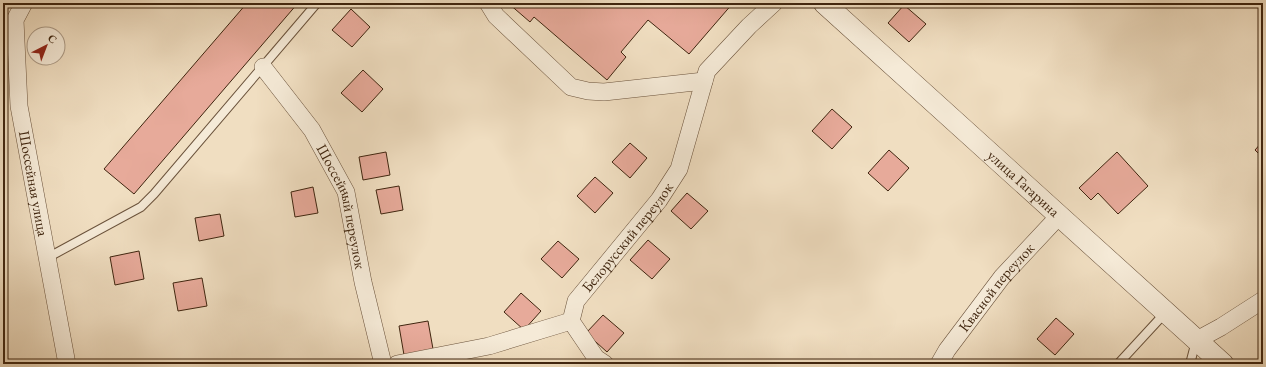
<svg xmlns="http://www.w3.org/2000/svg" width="1266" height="367" font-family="'EB Garamond',serif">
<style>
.building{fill:#e7aa9a;stroke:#3f250f}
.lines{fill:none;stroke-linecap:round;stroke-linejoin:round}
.service-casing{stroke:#6b533c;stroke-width:10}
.minor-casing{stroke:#6b533c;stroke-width:18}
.tertiary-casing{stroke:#6b533c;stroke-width:22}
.service{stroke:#f5ead7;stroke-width:8}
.minor{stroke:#f5ead7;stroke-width:17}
.tertiary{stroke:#f5ead7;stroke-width:21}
.labels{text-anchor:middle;stroke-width:4;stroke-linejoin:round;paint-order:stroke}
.street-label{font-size:15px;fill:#3f250f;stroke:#f5ead7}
</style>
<rect width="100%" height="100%" fill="#f0dec1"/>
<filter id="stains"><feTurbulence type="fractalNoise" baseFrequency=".005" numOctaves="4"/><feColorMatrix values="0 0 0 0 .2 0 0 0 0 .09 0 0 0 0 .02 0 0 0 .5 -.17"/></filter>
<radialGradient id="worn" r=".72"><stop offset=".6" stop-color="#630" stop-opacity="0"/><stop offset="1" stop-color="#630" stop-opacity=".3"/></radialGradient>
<!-- building -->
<path class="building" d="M247 3H298L134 194 104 169Z
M508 3H733L689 54 648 20 621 52 626 57 607 80 534 17 530 22Z
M904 5 926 24 909 42 888 23Z
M351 9 370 27 352 47 332 30Z
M363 70 383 89 362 112 341 93Z
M832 109 852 127 832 149 812 131Z
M1263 141V158L1255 150Z
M630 143 647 158 630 178 612 162Z
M889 150 909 168 888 191 868 173Z
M386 152 390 175 363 180 359 157Z
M1117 152 1148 186 1118 214 1098 193 1091 200 1079 188Z
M595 177 613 193 595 213 577 196Z
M399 186 403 210 381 214 376 190Z
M313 187 318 213 295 217 291 192Z
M687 193 708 211 691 229 671 211Z
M220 214 224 236 199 241 195 218Z
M648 240 670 259 652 279 630 260Z
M558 241 579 259 562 278 541 259Z
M139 251 144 279 115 285 110 257Z
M202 278 207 306 178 311 173 283Z
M521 293 541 311 524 330 504 312Z
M603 315 624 333 607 352 586 333Z
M1056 318 1074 334 1055 355 1037 339Z
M428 321 433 349 404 355 399 326Z"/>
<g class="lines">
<defs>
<path id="service" d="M47 258 141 207 154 194 317 3
M1118 364 1165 313
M1190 364 1196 341"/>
<g id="minor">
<path id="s1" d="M24 3 15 20 19 106 67 364"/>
<path d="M488 3 496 16 571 87 588 91 604 92 704 81"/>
<path id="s2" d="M263 67 312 130 346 192 363 282 383 364"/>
<path d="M571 321 596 358 605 364"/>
<path d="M1197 340 1221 327 1263 300"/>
<path id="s3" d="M397 364 489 346 571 321 576 301 659 200 679 169 707 71 749 26 774 3"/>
<path id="s4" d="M939 364 947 350 1002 277 1059 216"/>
</g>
<g id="tertiary">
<path id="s5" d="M824 3 1223 364"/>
</g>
</defs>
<!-- service casing -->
<use href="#service" class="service-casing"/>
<!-- minor casing -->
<use href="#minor" class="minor-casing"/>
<!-- tertiary casing -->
<use href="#tertiary" class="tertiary-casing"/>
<!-- service -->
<use href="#service" class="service"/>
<!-- minor -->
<use href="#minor" class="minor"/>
<!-- tertiary -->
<use href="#tertiary" class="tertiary"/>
</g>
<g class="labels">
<!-- street labels -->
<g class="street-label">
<text dy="5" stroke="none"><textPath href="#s1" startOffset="184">Шоссейная улица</textPath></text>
<text dy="5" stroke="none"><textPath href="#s5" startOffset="269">улица Гагарина</textPath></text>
<text dy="5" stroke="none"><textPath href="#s2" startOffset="163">Шоссейный переулок</textPath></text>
<text dy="5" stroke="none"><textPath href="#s3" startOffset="282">Белорусский переулок</textPath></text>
<text dy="5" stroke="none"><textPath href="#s4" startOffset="96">Квасной переулок</textPath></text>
</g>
</g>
<!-- margin -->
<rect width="1266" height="367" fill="none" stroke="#f0dec1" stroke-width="16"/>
<rect x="4" y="4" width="1258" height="359" fill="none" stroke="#3f250f" stroke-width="2"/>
<rect x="8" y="8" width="1250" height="351" fill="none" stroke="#3f250f"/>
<!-- north arrow -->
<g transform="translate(46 46) rotate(42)"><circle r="19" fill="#f5ead7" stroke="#ac9b87"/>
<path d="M0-3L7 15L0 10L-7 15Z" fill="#8f2418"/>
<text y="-6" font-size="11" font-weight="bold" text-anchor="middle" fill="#3f250f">С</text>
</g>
<rect width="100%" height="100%" filter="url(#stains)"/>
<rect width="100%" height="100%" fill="url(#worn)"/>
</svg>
